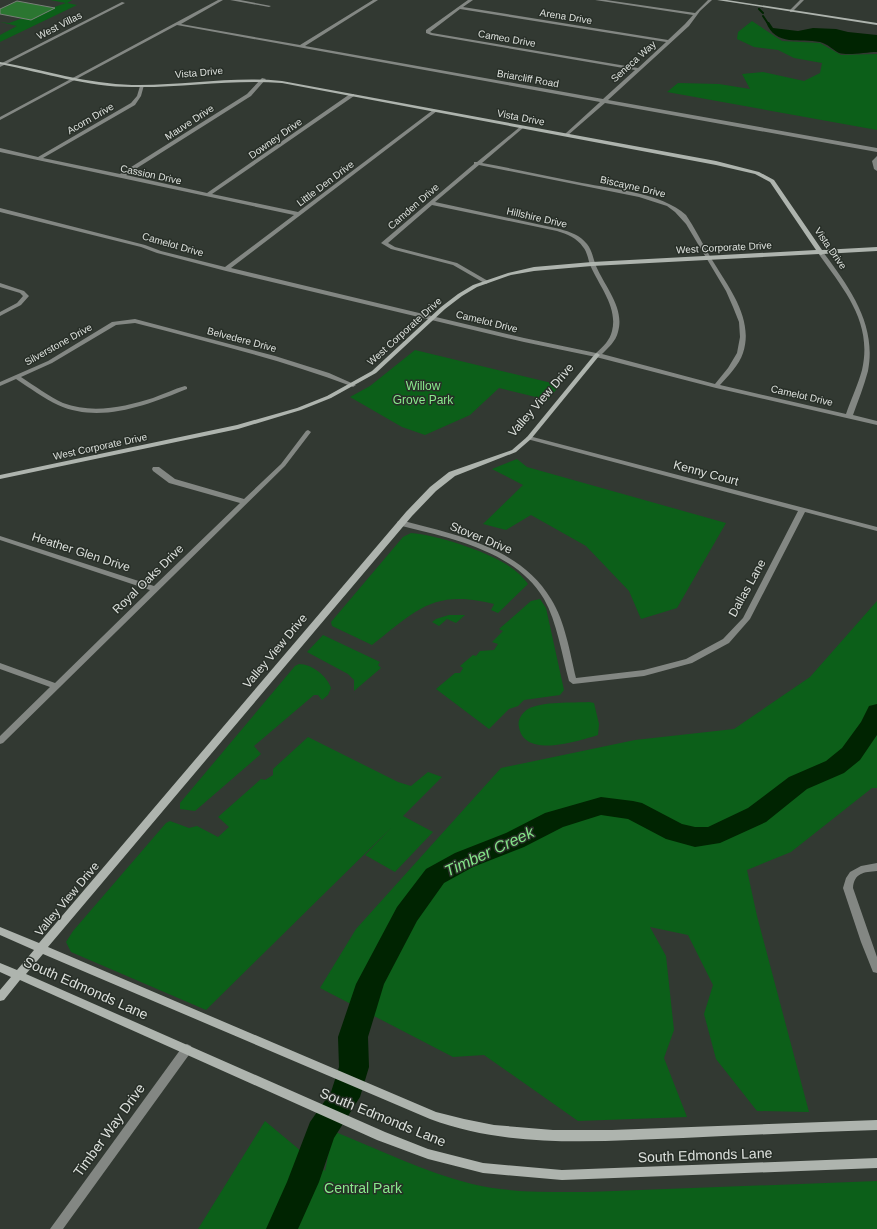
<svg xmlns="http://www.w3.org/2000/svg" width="877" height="1229" font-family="Arial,sans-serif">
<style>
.green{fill:#0c5f19}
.water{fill:#002401}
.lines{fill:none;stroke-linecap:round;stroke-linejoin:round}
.stream{stroke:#002401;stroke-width:2}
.river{fill:#002401;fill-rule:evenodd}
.building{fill:#2b7631;stroke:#788078}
.street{fill:#838783;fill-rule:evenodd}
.secondary{fill:#aeb4ae;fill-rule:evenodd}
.labels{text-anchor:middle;stroke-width:3;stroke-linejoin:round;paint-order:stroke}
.far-street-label{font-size:10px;fill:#dce0dc;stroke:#282f28}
.park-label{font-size:12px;fill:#88e98b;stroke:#282f28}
.street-label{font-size:12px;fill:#dce0dc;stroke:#282f28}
.near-street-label{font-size:14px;fill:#dce0dc;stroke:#282f28}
.near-park-label{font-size:14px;fill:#88e98b;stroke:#282f28}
.near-water-label{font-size:16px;font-style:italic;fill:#84e588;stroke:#282f28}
</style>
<rect width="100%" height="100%" fill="#323932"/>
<!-- green -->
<path class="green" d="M50 0H72L67 3 77 5 0 42V35L17 26 0 22 9 23 66 3Z
M752 21 782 41 820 43 841 55 877 54V130L667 92 678 83 719 84 750 89 742 74 763 72 804 81 820 73 822 63 794 58 778 50 754 47 737 39 738 32Z
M415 350 560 385 548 400 499 388 470 415 425 435 402 427 350 397 370 386Z
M517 459 527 467 726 523 677 608 641 619 629 591 586 546 531 515 506 530 483 524 523 485 492 469Z
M411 533C438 535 498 554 518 573 522 576 525 580 528 584L498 613 491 610 494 604C433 589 417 610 372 645L332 626 331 622 403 537Z
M540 599 546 608 564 690 560 695 524 700 518 706 509 709 489 729 436 689 455 673H460L463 668 460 666 473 655 476 656 480 651 494 650 498 644 492 642 503 631 499 629 531 601Z
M877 601V788H872L791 852 747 870 757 916 809 1112 757 1111 716 1059 704 1014 713 985 688 935 650 927 666 956 674 1030 664 1058 687 1117 578 1121 484 1055 453 1057 320 988 356 929 501 768 635 740 734 729 810 677Z
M449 615H465L456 623 447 619 439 626 432 622 436 619Z
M323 635 380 662 378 665 381 668 354 691V680L348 674 307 652Z
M299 664C312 664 327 676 331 688L328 695 322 700 318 695H314L254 746 261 754 195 811 180 809V803L295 666Z
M589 702 594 703 599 724 598 735C578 741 524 759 519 727 517 720 522 713 528 709 543 701 573 703 589 702Z
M308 737 398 782 411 786 428 772 442 777 403 816 433 832 395 872 365 855 391 828 206 1010 71 952 66 942 73 931 166 823 170 821 189 828 197 826 218 837 229 827 218 817 261 779 265 780 273 775V769Z
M265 1121 325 1171 333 1131C378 1149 424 1172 472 1184 509 1193 550 1192 588 1192L877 1181V1229H198Z"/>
<!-- water -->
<path class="water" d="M766 22H769L773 28 798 31 813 28 836 29 848 32 877 35V52C866 52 849 56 839 53 833 50 828 44 820 42 801 38 775 47 766 22Z"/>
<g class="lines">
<!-- stream -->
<path class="stream" d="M759 9 763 13
M763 16 767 22"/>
<!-- river -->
<path class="river" d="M877 704V735L860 760 844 773 807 789 766 822 720 843 695 847 666 839 628 819 601 815 563 827 524 847 473 867 444 883 417 921 384 984 368 1037 369 1067 360 1097 334 1138 319 1182 298 1229H266L287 1182 310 1122 331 1092 339 1067 338 1037 356 984 397 907 426 869 455 853 506 833 545 813 601 797 633 801 642 803 682 824 695 827H708L748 808 789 777 826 761 842 748 861 722 869 706Z"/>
</g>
<!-- building -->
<path class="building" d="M17 1 55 8 31 20 0 14V9Z"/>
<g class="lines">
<!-- street -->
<path class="street" d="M218 0H223L181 24 300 45 373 0H378L305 46 603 99 635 70 431 35 426 33V30L468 0H473L463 7 668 40 685 24 693 15 595 0H606L695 13 708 0H712L700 11 689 26 608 100 877 148V152L605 103 567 136H565V134L600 102 177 25 0 120V117ZM460 9 666 42 638 68 432 33 430 32Z
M230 0H240L271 6 269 7Z
M800 0H804L792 12H790V10Z
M122 2 125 3 0 67V64Z
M262 78 266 79 251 96 126 175 207 193 350 94H354V96L212 194 298 212 433 110 437 111 231 268 524 338 596 353C603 347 610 340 612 331 618 308 600 287 591 267 588 261 588 253 583 247 577 238 567 234 557 231L432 205 388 243 395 247 457 263 488 281 489 282 486 284 453 265 391 249 381 243 474 164V162H477L521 126H523V128L482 163C515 169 548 176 582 183 613 189 662 193 686 215 696 230 704 247 714 263 730 289 754 320 743 353 739 365 729 375 720 385L846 414C851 399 858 385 862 370 873 322 844 290 818 253L823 252C849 287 877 324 868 371 864 386 858 401 853 415L877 421V425L716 388 596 357 524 342 226 271 157 253 141 247 0 212V208L145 245 161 251 225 267 294 215 0 152V148L38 157 131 103 137 96 140 86 144 85 141 96 135 105 43 158 120 174 247 94ZM479 165 639 197 667 206 675 212 686 224 726 291 733 307 739 322 740 337 737 353 728 368 715 384 602 354C608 348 616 341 618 332 625 308 605 287 596 266 593 258 592 250 587 244 580 235 570 232 560 229L435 202Z
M877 156V171L874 169 872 161Z
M0 283 24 291 29 296 21 305 0 316V312L17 303 23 296 20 293 0 287Z
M135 319 275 356 329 373 356 385 353 387 351 386C280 359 208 342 135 323L116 325 52 363 21 377C35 386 48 396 63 403 92 414 125 407 153 398 164 394 174 389 185 386L187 387V389C147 405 100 424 58 405 43 398 30 388 16 379L0 386V382L48 361 112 322Z
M308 430 311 432 285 466 3 743 0 744V736L50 687 0 669V663L55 683 150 590 0 540V536L154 586 240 503 169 483 153 471 152 469 153 467H159L175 479 244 499 281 464 306 431Z
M529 436 877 527V531L805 512 750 619 729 643 692 663 644 676 573 684 569 681C562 655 557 622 544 599 515 550 449 538 398 525L397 523 398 521H404C457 535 521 548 551 599 565 621 570 653 576 678L644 670 686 659 723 639 743 618 798 511 527 439 526 438 527 437Z
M877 863V871C864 872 854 873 853 888L877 957V973L873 972 861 942 843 888 846 878 850 872 861 866Z
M187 1044 191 1046 192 1049 191 1052 63 1229H50L183 1046Z"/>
<!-- secondary -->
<path class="secondary" d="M717 0H727L877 23V25Z
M0 62C44 70 88 84 132 85 183 86 232 76 282 81L716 161 759 172 774 180 822 250 877 247V251L823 254 821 255 819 254 592 266 534 271 511 275 477 287 462 296 445 309 376 373 331 398 301 410 238 429 0 479V475L237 425 297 408 327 396 372 371 441 307 458 294 473 285 508 273 534 267 592 262 816 250 770 182 755 174 716 165 282 83C232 79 183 88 132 87 88 87 44 73 0 64Z
M597 353 600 355 599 356 531 439 516 452 455 476 436 491 412 516 48 947 436 1112 464 1119 494 1125 553 1130H612L877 1120V1130C812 1132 748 1135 683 1138 599 1141 510 1149 430 1119L43 954 26 974 385 1132 428 1149 483 1163 562 1170 877 1158V1168L562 1180 483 1173 428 1159 377 1140 20 980 4 1000 0 1001V990L11 977 0 972V963L17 970 34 950 0 935V927L39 943 406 512 430 487 449 472 512 450 527 437 595 354Z"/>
</g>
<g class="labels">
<!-- far-street labels -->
<g class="far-street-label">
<text transform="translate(566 16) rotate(9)" y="4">Arena Drive</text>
<text transform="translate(59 25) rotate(-27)" y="4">West Villas</text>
<text transform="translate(507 38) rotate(10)" y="4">Cameo Drive</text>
<text transform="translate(633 61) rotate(-42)" y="4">Seneca Way</text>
<text transform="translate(199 72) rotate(-5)" y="4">Vista Drive</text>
<text transform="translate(528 78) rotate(10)" y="4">Briarcliff Road</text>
<text transform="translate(521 117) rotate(11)" y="4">Vista Drive</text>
<text transform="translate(90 118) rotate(-30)" y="4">Acorn Drive</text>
<text transform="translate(189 122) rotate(-33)" y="4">Mauve Drive</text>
<text transform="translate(275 138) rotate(-35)" y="4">Downey Drive</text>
<text transform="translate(151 174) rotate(12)" y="4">Cassion Drive</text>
<text transform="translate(325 183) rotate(-37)" y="4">Little Den Drive</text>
<text transform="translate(633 186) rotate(13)" y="4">Biscayne Drive</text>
<text transform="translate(413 206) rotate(-41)" y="4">Camden Drive</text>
<text transform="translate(537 217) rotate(13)" y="4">Hillshire Drive</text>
<text transform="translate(173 244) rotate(16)" y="4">Camelot Drive</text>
<text transform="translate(724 247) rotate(-3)" y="4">West Corporate Drive</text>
<text transform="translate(831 248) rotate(55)" y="4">Vista Drive</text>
<text transform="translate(487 321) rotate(14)" y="4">Camelot Drive</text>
<text transform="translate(404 331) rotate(-42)" y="4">West Corporate Drive</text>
<text transform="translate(242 339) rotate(15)" y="4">Belvedere Drive</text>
<text transform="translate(58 344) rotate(-29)" y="4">Silverstone Drive</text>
<text transform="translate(802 395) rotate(13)" y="4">Camelot Drive</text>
<text transform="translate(100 446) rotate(-12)" y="4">West Corporate Drive</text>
</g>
<!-- park labels -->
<g class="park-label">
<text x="423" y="390">Willow<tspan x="423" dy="14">Grove Park</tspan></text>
</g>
<!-- street labels -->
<g class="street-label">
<text transform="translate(541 400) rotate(-49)" y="4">Valley View Drive</text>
<text transform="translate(706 473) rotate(15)" y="4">Kenny Court</text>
<text transform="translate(481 538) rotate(22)" y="4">Stover Drive</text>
<text transform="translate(81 552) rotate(18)" y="4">Heather Glen Drive</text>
<text transform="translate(148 579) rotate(-44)" y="4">Royal Oaks Drive</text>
<text transform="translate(747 588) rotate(-61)" y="4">Dallas Lane</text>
<text transform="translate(275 651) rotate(-50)" y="4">Valley View Drive</text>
<text transform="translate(67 899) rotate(-50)" y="4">Valley View Drive</text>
</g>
<!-- near-street labels -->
<g class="near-street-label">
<text transform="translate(86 988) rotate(24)" y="5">South Edmonds Lane</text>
<text transform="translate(383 1117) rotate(22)" y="5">South Edmonds Lane</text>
<text transform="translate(109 1130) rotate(-54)" y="5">Timber Way Drive</text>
<text transform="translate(705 1155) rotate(-2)" y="5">South Edmonds Lane</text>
</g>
<!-- near-park labels -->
<g class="near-park-label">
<text x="363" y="1193">Central Park</text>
</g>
<!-- near-water labels -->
<g class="near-water-label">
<text transform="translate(489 851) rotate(-25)" y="6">Timber Creek</text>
</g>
</g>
</svg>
